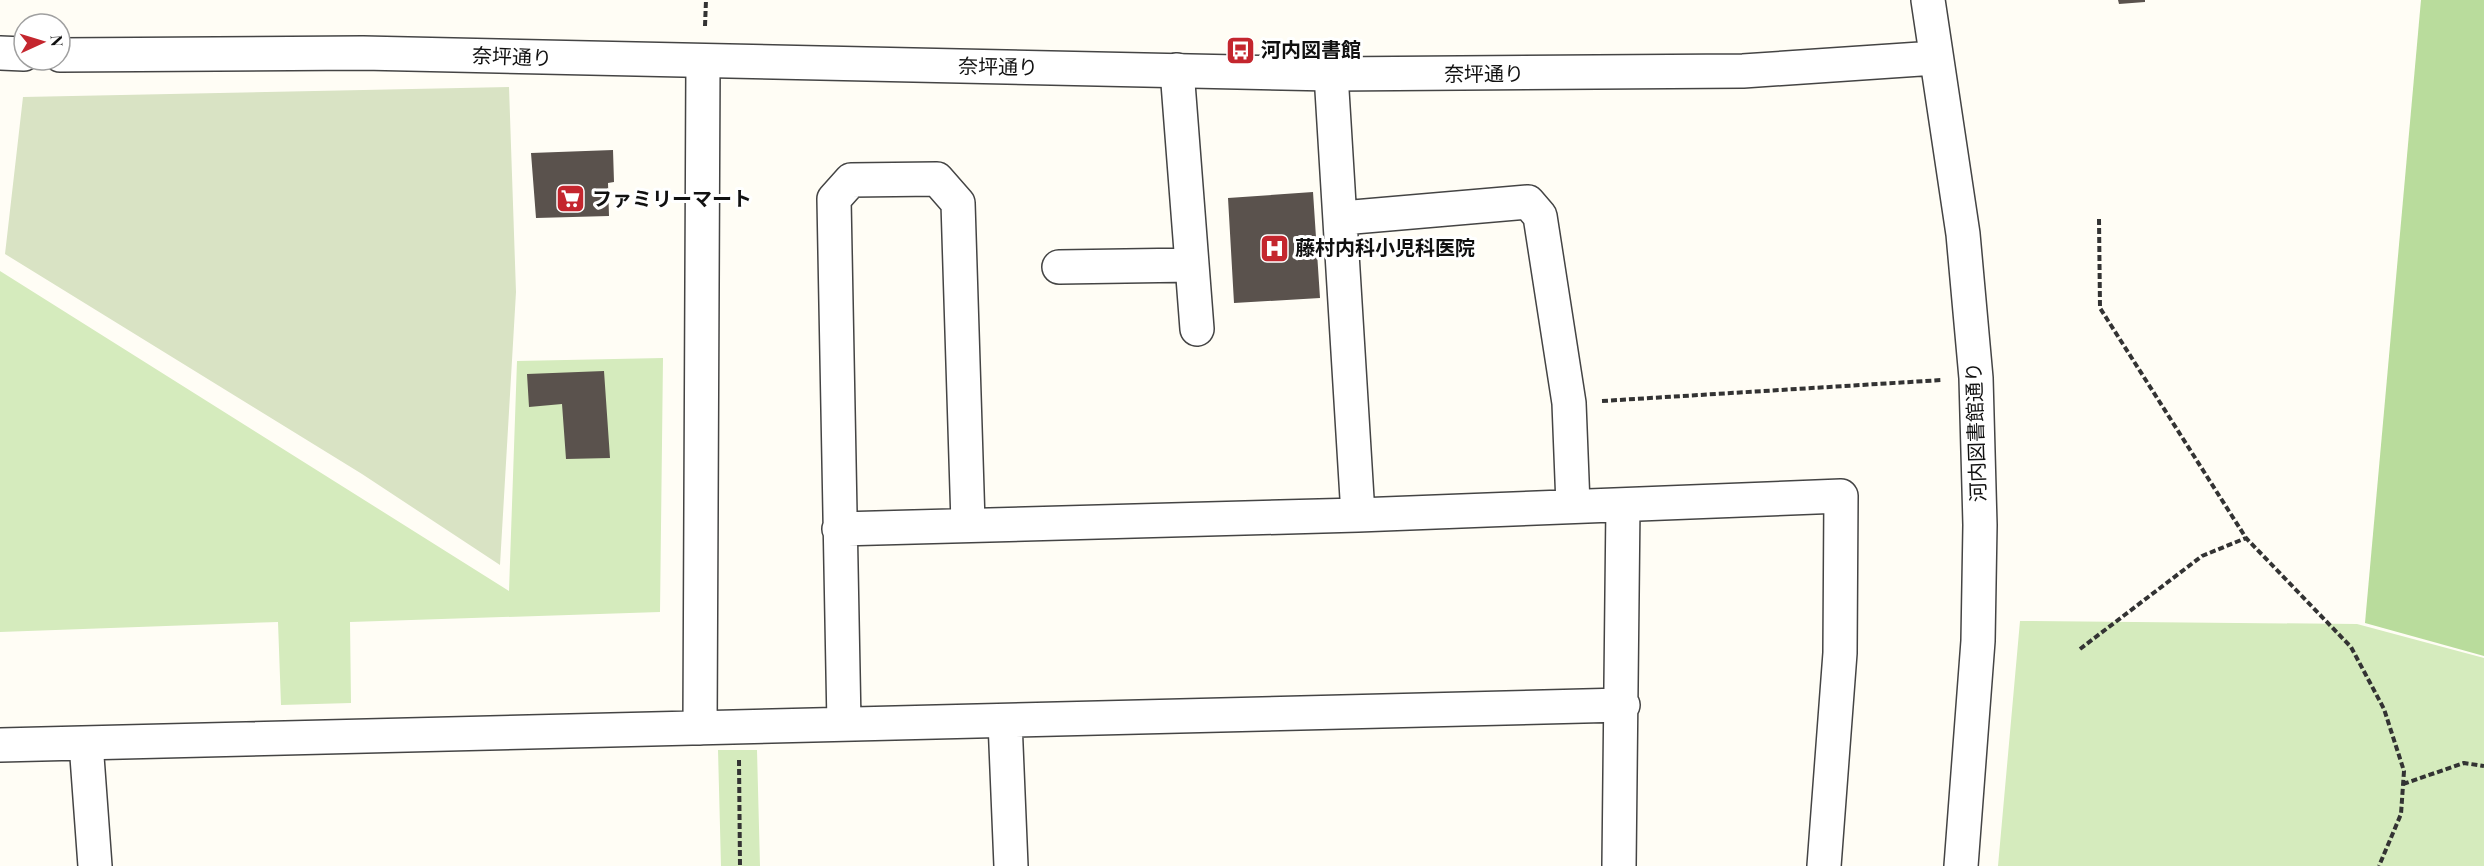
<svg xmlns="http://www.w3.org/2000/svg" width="2484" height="866" font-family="'Playfair Display','Noto Sans JP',serif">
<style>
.green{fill:#d5ebbd}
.forest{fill:#b9dc9c}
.cemetery{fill:#d9e3c4}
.building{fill:#5a524d}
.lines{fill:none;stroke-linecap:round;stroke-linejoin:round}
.minor-casing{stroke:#444;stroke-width:36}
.tertiary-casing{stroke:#444;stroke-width:36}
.path{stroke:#333;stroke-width:4;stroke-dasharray:6 3;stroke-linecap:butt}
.minor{stroke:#fff;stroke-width:33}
.tertiary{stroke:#fff;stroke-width:33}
.labels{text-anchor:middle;stroke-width:6;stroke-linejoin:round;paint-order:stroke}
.poi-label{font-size:20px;font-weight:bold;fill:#111;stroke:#fff;text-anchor:start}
.street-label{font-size:20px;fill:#111;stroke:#fff}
</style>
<rect width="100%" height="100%" fill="#fffdf5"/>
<!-- green -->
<path class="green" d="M0 271 509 591 517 361 663 358 660 612 350 622 351 703 281 705 278 622 0 632Z
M2020 621 2357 624 2484 658V866H1998Z
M718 750H757L760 866H721Z"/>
<!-- forest -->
<path class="forest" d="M2421 0H2484V656L2365 623Z"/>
<!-- cemetery -->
<path class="cemetery" d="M509 87 516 292 500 565 362 474 5 254 23 97Z"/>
<!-- building -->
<path class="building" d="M2118 0H2145V2L2119 4Z
M613 150 614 182 608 183 609 216 536 218 531 153Z
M1313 192 1320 298 1234 303 1228 198Z
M604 371 610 458 566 459 562 404 529 407 527 374Z"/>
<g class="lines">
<defs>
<path id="minor" d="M1177 70 1197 329
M1331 74 1358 515
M1342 218 1528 202 1540 216 1569 403 1573 505
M1059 267 1192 265
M839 529 1358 515 1841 496 1840 653 1824 866
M1005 721 1011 866
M844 724 834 199 851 180 937 179 958 203 968 523
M700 728 703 62
M86 743 95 866
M0 745 1623 705
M1619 866 1623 505"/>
<path id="tertiary" d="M1928 0 1963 234 1976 378 1980 525 1978 641 1961 866
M0 53 24 54
M60 55 363 53 1331 74 1743 71 1935 58"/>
</defs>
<!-- minor casing -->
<use href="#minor" class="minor-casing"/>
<!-- tertiary casing -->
<use href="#tertiary" class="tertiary-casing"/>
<!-- path -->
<path class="path" d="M705 26 706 0
M2099 219 2100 308 2246 538 2351 647 2384 709 2404 771 2401 814 2379 866
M1602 401 1942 380
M2080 649 2202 556 2246 538
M739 760 740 866
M2403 784 2464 763 2484 766"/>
<!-- minor -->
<use href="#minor" class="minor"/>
<!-- tertiary -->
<use href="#tertiary" class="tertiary"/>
</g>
<!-- icons -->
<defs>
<symbol id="bus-square" viewBox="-11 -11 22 22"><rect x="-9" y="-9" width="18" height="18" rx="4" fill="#c4262e" stroke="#fff"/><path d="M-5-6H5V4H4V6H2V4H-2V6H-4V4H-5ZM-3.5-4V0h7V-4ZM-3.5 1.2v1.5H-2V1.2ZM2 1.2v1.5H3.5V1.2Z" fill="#fff"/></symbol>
<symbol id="supermarket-square" viewBox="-11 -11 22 22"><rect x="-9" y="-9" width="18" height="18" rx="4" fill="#c4262e" stroke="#fff"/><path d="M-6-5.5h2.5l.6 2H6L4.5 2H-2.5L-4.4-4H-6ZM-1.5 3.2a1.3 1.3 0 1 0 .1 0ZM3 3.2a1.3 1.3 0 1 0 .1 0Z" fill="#fff"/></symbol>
<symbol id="hospital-square" viewBox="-11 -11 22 22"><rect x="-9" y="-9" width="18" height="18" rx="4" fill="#c4262e" stroke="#fff"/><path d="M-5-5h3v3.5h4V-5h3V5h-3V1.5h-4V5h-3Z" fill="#fff"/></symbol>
</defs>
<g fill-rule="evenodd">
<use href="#bus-square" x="1224" y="34" width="33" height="33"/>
<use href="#supermarket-square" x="554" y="182" width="33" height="33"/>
<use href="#hospital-square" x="1258" y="232" width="33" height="33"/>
</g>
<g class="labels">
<!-- poi labels -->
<g class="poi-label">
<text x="1261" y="57">河内図書館</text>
<text x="592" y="206">ファミリーマート</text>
<text x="1295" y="255">藤村内科小児科医院</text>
</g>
<!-- street labels -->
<g class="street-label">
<text transform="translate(512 57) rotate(2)" y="7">奈坪通り</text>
<text transform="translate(998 67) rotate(1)" y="7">奈坪通り</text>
<text x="1484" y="81">奈坪通り</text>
<text transform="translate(1976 432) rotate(-92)" y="7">河内図書館通り</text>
</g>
</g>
<!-- north arrow -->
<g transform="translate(42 42) rotate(86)"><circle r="28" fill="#ffffff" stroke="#a0a0a0" stroke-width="1.5"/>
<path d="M0-4.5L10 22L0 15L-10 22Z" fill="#c4262e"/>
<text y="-9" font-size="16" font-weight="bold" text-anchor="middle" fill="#111111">N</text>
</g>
</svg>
